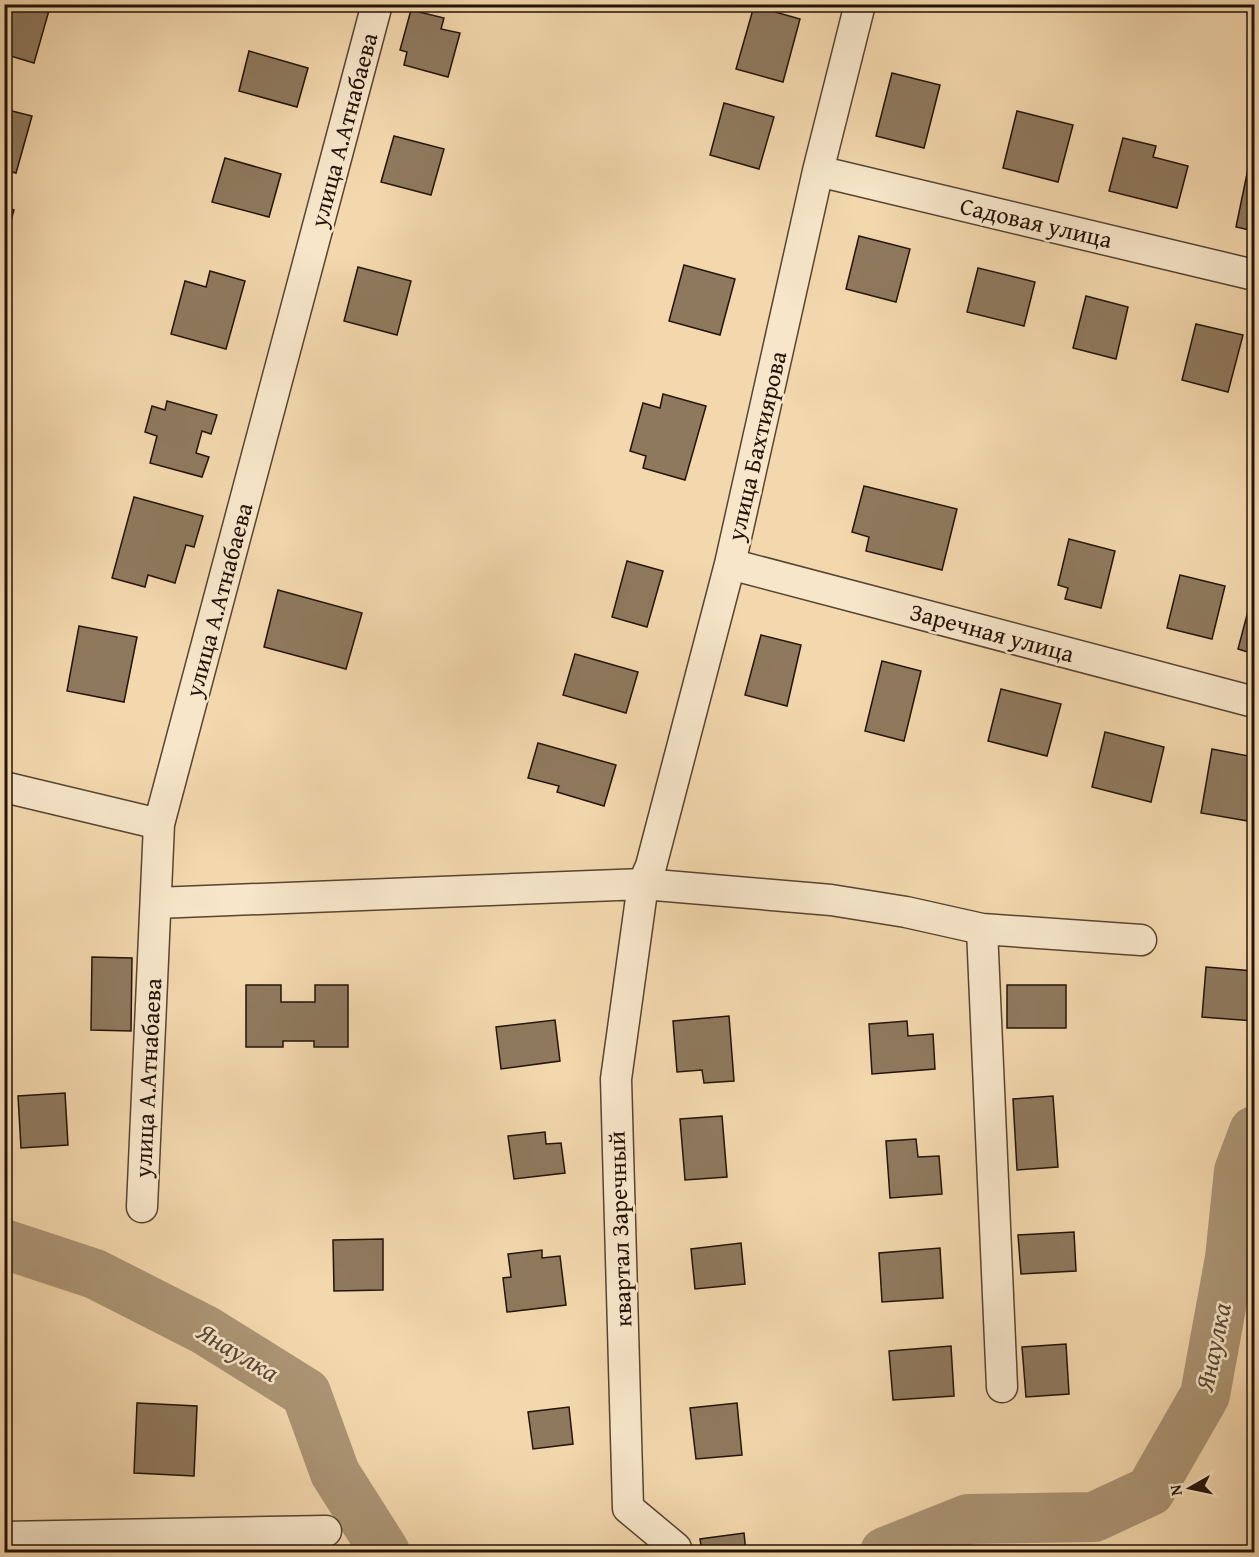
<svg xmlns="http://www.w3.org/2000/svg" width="1259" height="1557" font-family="'Gentium Book Plus',serif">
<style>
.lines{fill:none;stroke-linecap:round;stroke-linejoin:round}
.river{stroke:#ac9575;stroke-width:50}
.building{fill:#8f795e;stroke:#231308;stroke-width:1.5}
.minor-casing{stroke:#574431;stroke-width:33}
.minor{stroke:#f7e6ca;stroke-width:30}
.labels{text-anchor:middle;stroke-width:5;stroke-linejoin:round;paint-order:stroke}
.street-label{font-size:24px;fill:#231308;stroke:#f7e6ca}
.water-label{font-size:26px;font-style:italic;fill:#5a4734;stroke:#f7e6ca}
</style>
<rect width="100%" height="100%" fill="#f3d8ad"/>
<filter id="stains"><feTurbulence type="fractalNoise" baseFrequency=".00333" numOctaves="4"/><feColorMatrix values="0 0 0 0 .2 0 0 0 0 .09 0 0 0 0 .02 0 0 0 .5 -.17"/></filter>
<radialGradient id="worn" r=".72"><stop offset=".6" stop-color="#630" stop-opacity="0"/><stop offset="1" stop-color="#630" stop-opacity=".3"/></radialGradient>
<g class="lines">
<!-- river -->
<path class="river" d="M4 1244 95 1274 205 1330 306 1393 335 1473 385 1552
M885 1552 968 1519 1094 1517 1150 1491 1205 1395 1230 1258 1239 1171 1254 1131"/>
</g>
<!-- building -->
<path class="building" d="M4 4H39L50 7 34 63 4 54Z
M754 6 800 19 783 82 736 69Z
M411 10 444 18 441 29 460 33 448 77 404 65 407 52 400 50Z
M249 51 308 68 297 107 239 91Z
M892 73 940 85 924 148 876 136Z
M724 103 774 117 759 169 710 155Z
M4 109 32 116 16 173 4 170Z
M1017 111 1073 125 1058 182 1003 168Z
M394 136 444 149 431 195 381 182Z
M1123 138 1156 146 1153 157 1188 166 1177 208 1109 191Z
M225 158 281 174 269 217 212 202Z
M1249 164 1254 166V231L1236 227Z
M4 207 14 210 4 244Z
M859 236 910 249 896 302 846 289Z
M684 265 735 279 720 335 669 321Z
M358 267 411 281 397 335 344 321Z
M978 268 1035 282 1024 326 967 312Z
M210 271 245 281 226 349 171 334 185 281 206 287Z
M1086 296 1128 307 1116 359 1073 348Z
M1196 324 1243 335 1228 392 1182 380Z
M663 394 706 406 685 480 643 468 646 456 630 451 643 403 660 408Z
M167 401 217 415 211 434 202 431 196 453 209 457 202 477 150 463 157 436 145 432 152 406 165 410Z
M864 486 957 509 942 570 866 551 869 537 852 532Z
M134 497 203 516 194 547 186 545 175 583 148 575 145 587 112 578Z
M1069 539 1115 551 1101 608 1065 599 1068 588 1058 585Z
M627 561 663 571 647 627 612 617Z
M1180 575 1225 586 1212 639 1167 628Z
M278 590 362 613 346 669 264 647Z
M1252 596 1254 597V654L1238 649Z
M79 626 137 637 124 702 67 691Z
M761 635 801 645 787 706 745 695Z
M575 654 638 672 626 713 563 695Z
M882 661 921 671 904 741 865 731Z
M1001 689 1061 704 1047 756 988 741Z
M1105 732 1164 747 1151 802 1092 787Z
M538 743 616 765 604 806 557 792 559 786 528 778Z
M1212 749 1254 757V822L1201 813Z
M92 957 132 958 131 1031 91 1030Z
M1206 967 1254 971V1021L1202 1017Z
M246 985H281V1002H315V985H348V1047H314V1041H283V1047H246Z
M1007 985H1066V1028H1007Z
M729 1016 734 1081 704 1083 702 1070 677 1072 673 1021Z
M555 1020 560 1061 501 1069 496 1027Z
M907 1021 908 1036 933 1034 935 1069 872 1074 869 1024Z
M65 1093 68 1145 21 1148 18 1096Z
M1053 1096 1058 1167 1017 1170 1013 1099Z
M722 1116 727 1177 685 1180 680 1119Z
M545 1132 546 1144 561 1143 565 1173 514 1179 508 1136Z
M916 1139 918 1157 939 1156 942 1194 890 1198 886 1141Z
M1074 1232 1076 1271 1021 1274 1018 1235Z
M383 1239V1290L334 1291 333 1240Z
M741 1243 745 1284 695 1289 691 1249Z
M940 1248 943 1298 882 1302 879 1253Z
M542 1250V1258L560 1256 566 1305 507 1312 503 1278 511 1277 508 1254Z
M1066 1344 1069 1394 1026 1397 1022 1347Z
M951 1346 954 1396 893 1400 889 1351Z
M137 1403 197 1406 194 1476 134 1473Z
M737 1403 742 1455 696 1459 690 1408Z
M569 1407 573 1444 533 1449 528 1412Z
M4 1446 8 1492H4Z
M744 1533 746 1552H702L700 1539Z
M585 1548V1552H547Z"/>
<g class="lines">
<defs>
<path id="minor" d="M818 171 1254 275
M730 564 1254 702
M4 787 159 824
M156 903 643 884 831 900 906 912 982 929 1141 940
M982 929 1002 1387
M142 1207 159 824 377 4
M4 1537 326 1531
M677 1552 676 1548 628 1508 616 1079 643 884 651 866 730 564 818 171 860 4"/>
</defs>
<!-- minor casing -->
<use href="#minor" class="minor-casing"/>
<!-- minor -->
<use href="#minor" class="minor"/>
</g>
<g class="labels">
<!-- street labels -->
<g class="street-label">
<text transform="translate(344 130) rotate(-75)" y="8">улица А.Атнабаева</text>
<text transform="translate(1036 223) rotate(13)" y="8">Садовая улица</text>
<text transform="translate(757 446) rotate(-77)" y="8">улица Бахтиярова</text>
<text transform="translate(219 600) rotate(-75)" y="8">улица А.Атнабаева</text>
<text transform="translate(992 633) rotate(15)" y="8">Заречная улица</text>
<text transform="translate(148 1078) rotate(-87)" y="8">улица А.Атнабаева</text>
<text transform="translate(620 1229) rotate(-92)" y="8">квартал Заречный</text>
</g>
<!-- water labels -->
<g class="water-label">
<text transform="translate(1213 1347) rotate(-78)" y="9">Янаулка</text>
<text transform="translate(238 1352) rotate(31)" y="9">Янаулка</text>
</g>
</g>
<!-- margin -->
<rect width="1259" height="1557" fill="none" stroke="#f3d8ad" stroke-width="24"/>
<rect x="6" y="6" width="1247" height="1545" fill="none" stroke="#231308" stroke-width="3"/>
<rect x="12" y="12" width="1235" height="1533" fill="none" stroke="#231308" stroke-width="1.5"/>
<!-- north arrow -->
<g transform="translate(1190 1488) rotate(261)" stroke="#f7e6ca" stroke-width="4.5" paint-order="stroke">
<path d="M0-4.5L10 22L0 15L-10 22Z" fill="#231308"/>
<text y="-9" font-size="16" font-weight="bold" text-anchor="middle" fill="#231308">N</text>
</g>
<rect width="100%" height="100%" filter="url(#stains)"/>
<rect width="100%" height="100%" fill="url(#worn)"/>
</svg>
